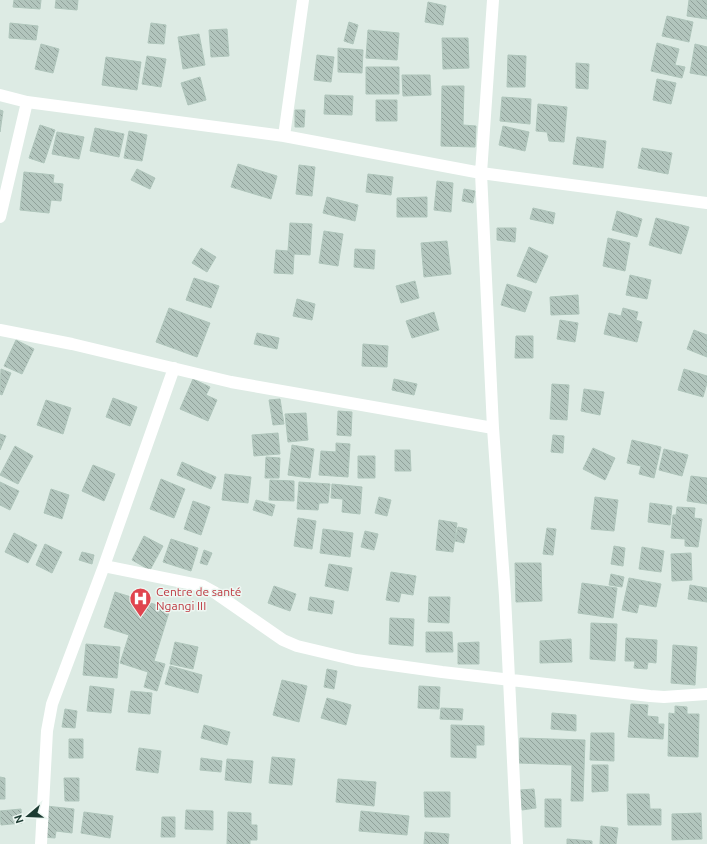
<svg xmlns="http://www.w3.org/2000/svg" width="707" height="844" font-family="Ubuntu,sans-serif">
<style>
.building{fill:url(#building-back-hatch);stroke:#afc5bb}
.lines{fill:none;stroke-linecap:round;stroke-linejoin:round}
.minor{stroke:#fff;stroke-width:12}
.labels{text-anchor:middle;stroke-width:3;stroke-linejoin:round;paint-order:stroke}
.health-label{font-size:12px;fill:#be3a42;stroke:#edf7f2;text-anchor:start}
</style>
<defs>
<pattern id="building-back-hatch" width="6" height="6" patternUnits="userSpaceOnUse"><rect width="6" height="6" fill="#b2c5bd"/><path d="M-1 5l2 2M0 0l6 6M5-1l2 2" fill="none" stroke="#90a19a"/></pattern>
</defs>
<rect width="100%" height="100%" fill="#ddebe4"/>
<!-- building -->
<path class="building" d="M14 0H41L40 9 13 7Z
M56 0H78L77 10 55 8Z
M689 0H707V19L687 16Z
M428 2 446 6 443 25 425 22Z
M667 16 693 22 689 42 662 36Z
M349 22 358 25 353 44 344 41Z
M10 23 38 26 36 40 9 38Z
M151 23 166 25 164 44 148 43Z
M227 29 229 56 211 57 209 30Z
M368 30 399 33 397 60 366 58Z
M199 34 205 65 183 69 178 37Z
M442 38H468L469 68 443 69Z
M657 43 679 49 675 65 685 67 682 78 651 71Z
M41 44 59 49 53 73 35 69Z
M695 44 707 47V76L690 73Z
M338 48 363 50 362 73 338 72Z
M317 55 334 57 331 82 314 80Z
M508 55 526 56 525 87H507Z
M147 56 166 59 161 87 142 84Z
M106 57 141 62 137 90 102 85Z
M576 63 589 64 588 89 576 88Z
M366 67H399V94H366Z
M402 75H430L431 95 403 96Z
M200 77 206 100 188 105 181 83Z
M657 79 676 83 671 104 653 100Z
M442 86H464L463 125 476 126 475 147 441 146Z
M325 95 353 96 352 115 324 114Z
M502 97 531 99 530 124 500 121Z
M376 100H397V121H376Z
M538 104 567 107 564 142 549 141 547 132 536 131Z
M0 110 3 111 0 132Z
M295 110H305L304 127H295Z
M40 125 55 130 44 163 29 158Z
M503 126 529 132 525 151 499 145Z
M95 128 124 134 119 157 90 151Z
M129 131 147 135 142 161 124 158Z
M57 132 84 137 79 159 52 154Z
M577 137 606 141 603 168 573 164Z
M642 148 672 153 668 174 638 168Z
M238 164 277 176 271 199 231 187Z
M299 165 315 167 312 196 296 194Z
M137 169 155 178 150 189 131 180Z
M24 172 54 175 53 183 63 184 61 201 51 200 49 213 20 210Z
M368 174 393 177 391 195 366 192Z
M437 181 453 183 451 212 434 210Z
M464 189 475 191 473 203 462 201Z
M327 197 358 205 355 221 323 213Z
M427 197V217H397V198Z
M533 208 555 213 553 224 530 219Z
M617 211 642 219 637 237 612 230Z
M656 218 689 227 681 254 649 245Z
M290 223 312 224 310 255 294 254 293 274 274 273 276 250 288 251Z
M497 228H516L515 242 497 240Z
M324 231 343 234 338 266 319 263Z
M608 238 630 243 625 271 603 266Z
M447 241 451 274 424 277 421 243Z
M529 247 548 256 536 283 517 276Z
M201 248 216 257 207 272 192 263Z
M355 249 375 250 374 269 354 267Z
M630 275 651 280 647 299 626 295Z
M194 278 219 286 211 308 186 300Z
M415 281 419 298 401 303 396 286Z
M507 284 532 292 525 312 501 305Z
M578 295 579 314 551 315 550 297Z
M297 299 315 304 312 320 293 316Z
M169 308 210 323 197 357 156 342Z
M623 308 638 312 636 320 642 322 637 342 604 334 609 313 621 316Z
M434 312 439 330 412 338 406 321Z
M560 320 578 323 575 342 557 339Z
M694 330 707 335V357L687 349Z
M257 333 279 338 277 349 254 344Z
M516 336H533V358H515Z
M16 340 34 349 22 374 4 366Z
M363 344 388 346 387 367 362 366Z
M1 369 11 373 2 395 0 394Z
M684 369 707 376V383L703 397 678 390Z
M193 379 210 387 206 395 217 400 208 421 180 409Z
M394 379 417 384 414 395 392 390Z
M552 384 569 385 567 420 550 419Z
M584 389 604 392 600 415 581 411Z
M113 398 137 407 130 426 106 417Z
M280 399 284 424 273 425 269 400Z
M46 400 71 408 63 434 37 425Z
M338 411 352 412 351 436 337 435Z
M306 413 308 440 288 442 285 414Z
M278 433 280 454 254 456 252 435Z
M0 434 6 436 0 450Z
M553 435 564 436 563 453 551 452Z
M632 440 661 447 654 478 639 474 641 466 627 463Z
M336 443 350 444 348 477 319 475 321 451 336 452Z
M292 445 314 449 310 478 288 475Z
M15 446 33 456 18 484 0 475Z
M593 448 615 458 605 480 583 469Z
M664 449 688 455 682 476 659 470Z
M395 450H410L411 471H395Z
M358 456H375V478H358Z
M266 457 280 458 279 478H265Z
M182 462 216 477 211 489 177 475Z
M93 465 115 474 104 501 82 491Z
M225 474 251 477 248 503 222 500Z
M691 476 707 478V504L687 501Z
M161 479 185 489 174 518 150 509Z
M270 480 294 481V501L269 500Z
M0 482 19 491 10 510 0 505Z
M299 482 330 484 328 503H319L318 510 297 509Z
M332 484 362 487 360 514 342 512 343 499 331 498Z
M51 489 69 495 62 519 44 513Z
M379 497 391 500 387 516 375 513Z
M595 497 618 500 614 531 591 529Z
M256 500 275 505 272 516 253 510Z
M193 501 210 507 201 535 184 529Z
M650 503 672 506 670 525 648 522Z
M677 507 695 508 694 518 702 519 698 547 685 546V539L671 538 673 515H676Z
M298 518 316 521 312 549 294 546Z
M439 520 457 523 453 552 436 550Z
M458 527 467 529 464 543 455 541Z
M547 528 556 529 553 555 543 554Z
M323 529 353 533 350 557 320 553Z
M365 531 378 534 374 550 361 547Z
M14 533 37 545 28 563 5 552Z
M144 536 163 546 150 570 132 560Z
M171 539 198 548 191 571 163 562Z
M45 544 62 552 52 573 36 565Z
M614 546 625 548 623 566 611 564Z
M642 547 664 551 661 572 639 569Z
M204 550 212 553 207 565 200 563Z
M82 552 94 555 92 564 79 560Z
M691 553 692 580 672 581 671 554Z
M515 563H541L542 601 516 602Z
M329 564 352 568 348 591 325 586Z
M391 572 416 576 413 595 401 593 399 602 386 600Z
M611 574 624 577 622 587 609 585Z
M629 578 661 584 656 607 639 604 637 613 622 610Z
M582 583 617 588 613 618 578 613Z
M690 585 707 588V602L688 599Z
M274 586 296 594 290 611 268 603Z
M115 592 170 609 154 661 165 664 157 691 144 687 148 672 120 663 129 635 104 627Z
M310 597 334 601 332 614 308 610Z
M429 597H450L449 623 428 622Z
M390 618 414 619 413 646 389 644Z
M591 623 617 624 615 661 590 659Z
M426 632H452L453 652H426Z
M626 638 657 640 656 663 648 662 647 669 634 668 635 661H625Z
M571 639 572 662 540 663V641Z
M175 642 198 647 193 669 170 664Z
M479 642V664H458V643Z
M86 644 120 647 117 678 83 675Z
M673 645 697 647 695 685 671 683Z
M170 666 202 675 198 693 165 684Z
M327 669 337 671 334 689 324 687Z
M282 680 307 686 299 722 273 715Z
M90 686 114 689 111 713 87 711Z
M419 686 440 687 439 709 418 708Z
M131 691 152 693 150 714 128 712Z
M327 698 351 705 346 725 321 718Z
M631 704 648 705 647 716 658 717V724H664L663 739 628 737Z
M675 706 687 707V714H699L698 757 668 756 669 713 675 714Z
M441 708 463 709 462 720 440 719Z
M65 709 77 711 75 728 62 727Z
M552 713 576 715V731L551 729Z
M204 725 230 732 227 745 201 738Z
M451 725 484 726V745H476V758L451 757Z
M591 733H614V761L590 760Z
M520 738 585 740 583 801H571L572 765 519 763Z
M69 739H83V758H69Z
M139 748 161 751 158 773 136 770Z
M272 757 295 759 292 785 269 783Z
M201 758 222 761 221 772 200 770Z
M227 759 253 761 251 783 225 780Z
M592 765H608V791L592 792Z
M0 777 5 778V799H0Z
M64 778H79V801H65Z
M338 779 376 782 374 806 336 802Z
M534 789 536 808 522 810 520 790Z
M424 792H450V817H425Z
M627 794H649L650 809H661V825H628Z
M545 799H561V827H545Z
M46 806 74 809 72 833 56 831 55 838 43 837Z
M21 809 22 823 1 825 0 811Z
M186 810 213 811V830L185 829Z
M361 811 409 816 407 835 359 831Z
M84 812 113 816 110 838 81 833Z
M228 812 251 813V825H257V840H250V844H227Z
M701 813 702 839 672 840V814Z
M162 817H175V837H161Z
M601 826 618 828 616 844H600Z
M425 832 449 834 448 844H424Z
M567 839 592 841V844H567Z"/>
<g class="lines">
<!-- minor -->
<path class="minor" d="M493 0 481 173 493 428 505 596 517 844
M0 95 27 102 284 136 481 173 707 203
M284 136 303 0
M0 217 27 102
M0 330 72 344 231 382 493 428
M104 566 203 586 214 592 283 640 297 646 356 660 442 672 650 696 664 697 707 694
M41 844 47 731 52 704 104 566 174 368"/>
</g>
<!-- icons -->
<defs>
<symbol id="hospital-pin" viewBox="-11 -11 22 30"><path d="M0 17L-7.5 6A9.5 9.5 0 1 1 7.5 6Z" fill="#e0444e" stroke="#edf7f2"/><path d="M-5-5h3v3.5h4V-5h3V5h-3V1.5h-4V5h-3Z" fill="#fff"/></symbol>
</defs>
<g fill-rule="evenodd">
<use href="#hospital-pin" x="128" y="586" width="25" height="34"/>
</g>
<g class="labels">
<!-- health labels -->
<g class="health-label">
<text x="156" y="596">Centre de santé<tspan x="156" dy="14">Ngangi III</tspan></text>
</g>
</g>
<!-- north arrow -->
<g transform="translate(28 816) rotate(251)" stroke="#edf7f2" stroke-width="3" paint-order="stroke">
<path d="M0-3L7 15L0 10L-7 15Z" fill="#1d3b32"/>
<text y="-6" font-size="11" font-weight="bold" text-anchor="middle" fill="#1d3b32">N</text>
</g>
</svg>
